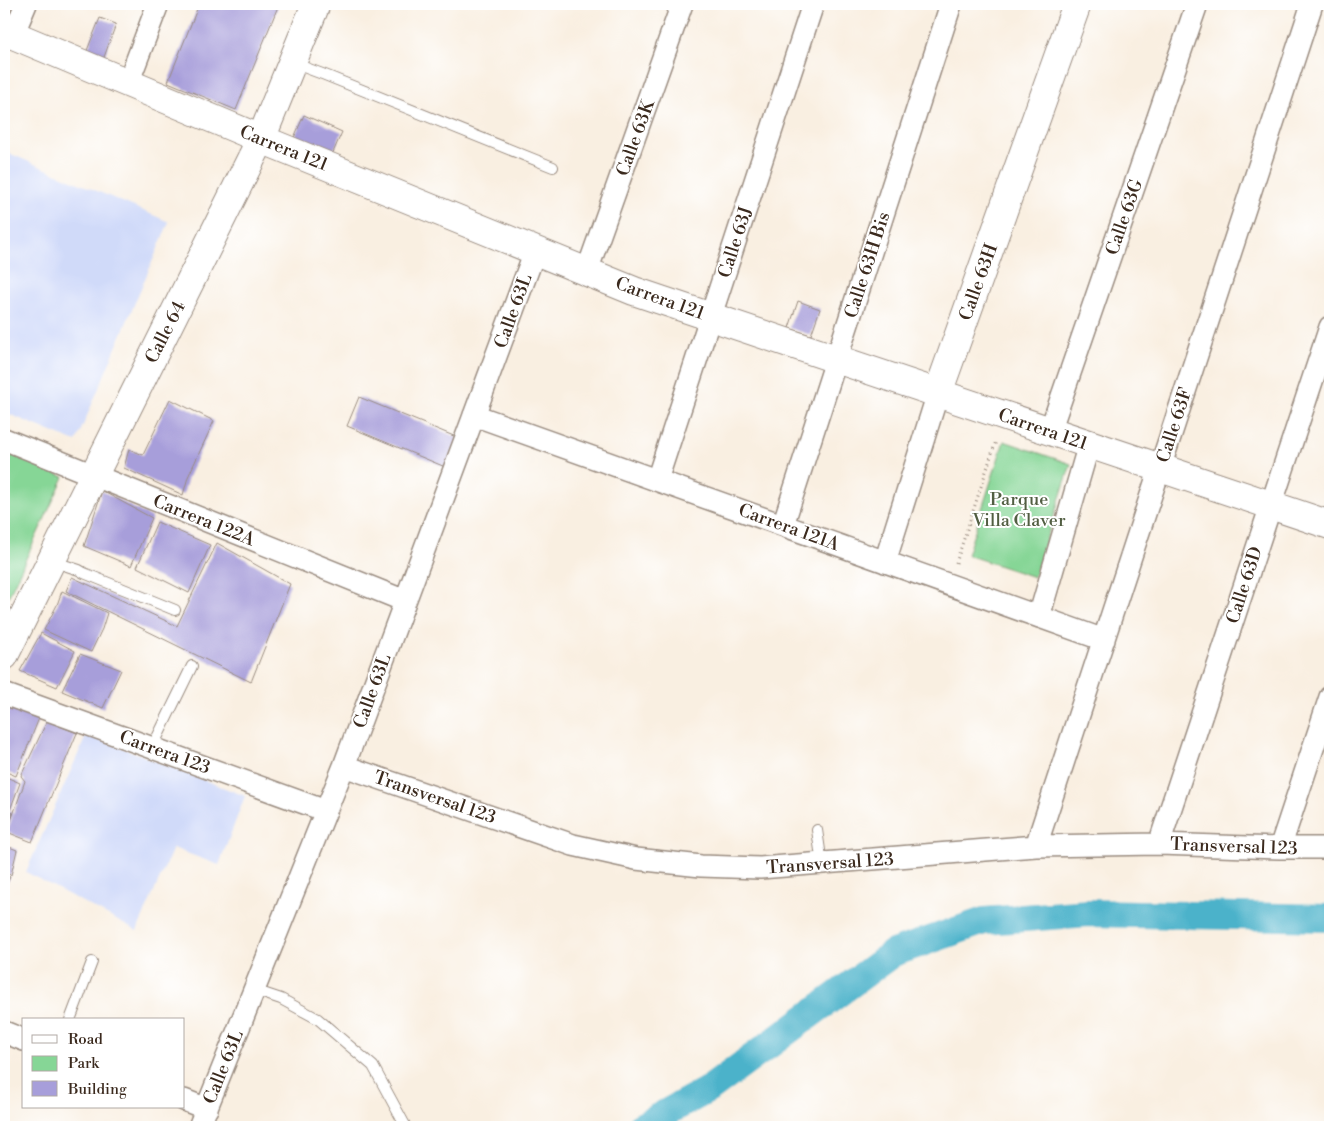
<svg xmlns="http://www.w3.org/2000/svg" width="1334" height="1131" font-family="'Libre Bodoni',serif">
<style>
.built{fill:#d0daf9}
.green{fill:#86d696;stroke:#60805a}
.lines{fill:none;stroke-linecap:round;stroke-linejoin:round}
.canal{stroke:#4bb2ca;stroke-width:28}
.building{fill:#a79eda}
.lane-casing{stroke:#9a8c80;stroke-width:12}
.street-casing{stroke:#9a8c80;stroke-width:24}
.secondary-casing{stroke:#9a8c80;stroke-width:30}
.path{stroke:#9a8c80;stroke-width:3;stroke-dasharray:1 4;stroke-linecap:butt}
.lane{stroke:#fff;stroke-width:10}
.street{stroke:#fff;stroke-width:21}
.secondary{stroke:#fff;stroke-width:28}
.labels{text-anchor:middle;stroke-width:4;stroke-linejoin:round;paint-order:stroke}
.street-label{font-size:18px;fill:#3b2a1e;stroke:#fff}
.park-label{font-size:18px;fill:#525e42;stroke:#fff}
</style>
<rect width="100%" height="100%" fill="#fff"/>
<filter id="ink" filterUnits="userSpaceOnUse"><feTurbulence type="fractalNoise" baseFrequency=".02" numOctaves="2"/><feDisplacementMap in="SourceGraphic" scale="10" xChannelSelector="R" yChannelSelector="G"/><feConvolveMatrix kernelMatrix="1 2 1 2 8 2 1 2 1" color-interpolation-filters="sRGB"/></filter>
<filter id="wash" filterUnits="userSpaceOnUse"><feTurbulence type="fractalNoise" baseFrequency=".0096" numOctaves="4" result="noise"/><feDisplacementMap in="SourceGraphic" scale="20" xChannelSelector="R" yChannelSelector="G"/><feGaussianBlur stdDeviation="1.12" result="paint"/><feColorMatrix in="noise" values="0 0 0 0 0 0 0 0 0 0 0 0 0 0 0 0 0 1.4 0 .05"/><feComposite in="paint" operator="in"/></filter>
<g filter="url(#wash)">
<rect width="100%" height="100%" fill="#f9efe1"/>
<!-- built -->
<path class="built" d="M4 151 169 222 76 442 4 412Z
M87 734 245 796 219 865 173 848 137 931 26 872Z"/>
<!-- green -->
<path class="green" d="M1004 441 1071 464 1034 577 967 555Z
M4 451 64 477 4 606Z"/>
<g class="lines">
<!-- canal -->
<path class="canal" d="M640 1127 711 1088 893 953 984 921 1089 913 1330 918"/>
</g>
<g id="blocks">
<!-- building -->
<path class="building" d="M199 4H279L236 110 168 82Z
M100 18 116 24 103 60 86 53Z
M304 115 342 132 331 157 293 140Z
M798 301 820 309 811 335 789 328Z
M359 397 461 439 450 469 347 426Z
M170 399 214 421 188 477 183 495 124 468 129 449 143 455Z
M102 491 152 518 131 566 84 546Z
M157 522 210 545 189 593 137 567Z
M217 543 290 584 251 682 66 591 72 577 177 626Z
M62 591 107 613 102 629 91 652 44 630 57 605Z
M41 633 75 651 57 687 20 671Z
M80 654 121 670 103 708 62 691Z
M4 698 41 713 16 776 4 771Z
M47 721 77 733 32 842 7 832 25 781 21 776Z
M4 776 20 783 10 810 4 807Z
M4 809 13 813 4 834Z
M4 845 17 850 11 875 4 872Z
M4 875 10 877 4 890Z"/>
</g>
</g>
<g filter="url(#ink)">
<use href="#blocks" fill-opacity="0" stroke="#9a8c80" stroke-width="1"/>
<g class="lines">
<defs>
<path id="lane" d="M293 63 325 75 553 167
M52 561 79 570 84 573 175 610
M152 748 192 666
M817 830 822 864
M254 990 281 999 318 1019 373 1066 406 1127
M70 1020 92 962"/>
<path id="street" d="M13 35 26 4
M128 83 158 4
M587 271 682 4
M474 415 1104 640
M1050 431 1197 4
M4 439 405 601
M657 480 813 4
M783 525 951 4
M885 562 938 393
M1039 617 1089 444
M4 694 326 811
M344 766 573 845 636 859 701 866 760 868 1036 846 1159 844 1280 848H1330
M1159 844 1330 327
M1036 846 1312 4
M1280 848 1330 697
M4 1032 24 1040
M184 1100 207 1109
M199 1127 344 766 535 251"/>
<path id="secondary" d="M4 31 261 139 634 291 1330 525
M938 393 1077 4
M4 656 261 139 316 4"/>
</defs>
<!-- lane casing -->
<use href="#lane" class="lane-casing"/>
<!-- street casing -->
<use href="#street" class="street-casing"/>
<!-- secondary casing -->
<use href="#secondary" class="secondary-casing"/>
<!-- path -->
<path class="path" d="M956 563 996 441"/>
<!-- lane -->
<use href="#lane" class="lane"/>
<!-- street -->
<use href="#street" class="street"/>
<!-- secondary -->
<use href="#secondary" class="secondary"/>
</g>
</g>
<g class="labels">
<!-- street labels -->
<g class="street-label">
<text transform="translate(635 138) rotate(-70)" y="6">Calle 63K</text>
<text transform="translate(284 148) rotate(22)" y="6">Carrera 121</text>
<text transform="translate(1124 217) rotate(-71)" y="6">Calle 63G</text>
<text transform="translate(735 242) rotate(-72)" y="6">Calle 63J</text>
<text transform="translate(867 265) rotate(-72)" y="6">Calle 63H Bis</text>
<text transform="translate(978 282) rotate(-70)" y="6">Calle 63H</text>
<text transform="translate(660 298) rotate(20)" y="6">Carrera 121</text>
<text transform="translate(513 311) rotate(-70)" y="6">Calle 63L</text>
<text transform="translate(165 332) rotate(-63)" y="6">Calle 64</text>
<text transform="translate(1174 425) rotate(-72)" y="6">Calle 63F</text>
<text transform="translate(1043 429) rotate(19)" y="6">Carrera 121</text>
<text transform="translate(204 520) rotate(22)" y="6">Carrera 122A</text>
<text transform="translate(789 527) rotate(20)" y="6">Carrera 121A</text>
<text transform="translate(1244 585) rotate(-72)" y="6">Calle 63D</text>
<text transform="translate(372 691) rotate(-70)" y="6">Calle 63L</text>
<text transform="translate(165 752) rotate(20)" y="6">Carrera 123</text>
<text transform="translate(435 797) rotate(19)" y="6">Transversal 123</text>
<text transform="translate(1234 846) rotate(2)" y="6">Transversal 123</text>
<text transform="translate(830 863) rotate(-4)" y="6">Transversal 123</text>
<text transform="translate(223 1067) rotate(-68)" y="6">Calle 63L</text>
</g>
<!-- park labels -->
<g class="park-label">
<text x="1019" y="505">Parque<tspan x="1019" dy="21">Villa Claver</tspan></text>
</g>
</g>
<!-- margin -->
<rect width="1334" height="1131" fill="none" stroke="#fff" stroke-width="20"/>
<!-- legend -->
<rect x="22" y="1018" width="162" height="90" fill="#ffffff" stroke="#b1aaa5"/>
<rect x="32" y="1035" width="25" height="8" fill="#ffffff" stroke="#b1aaa5"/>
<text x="68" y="1044" font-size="15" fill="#3b2a1e">Road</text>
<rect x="32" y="1056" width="25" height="15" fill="#86d696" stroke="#b1aaa5"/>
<text x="68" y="1068" font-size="15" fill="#3b2a1e">Park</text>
<rect x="32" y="1081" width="25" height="15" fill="#a79eda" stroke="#b1aaa5"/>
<text x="68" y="1094" font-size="15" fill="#3b2a1e">Building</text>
</svg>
